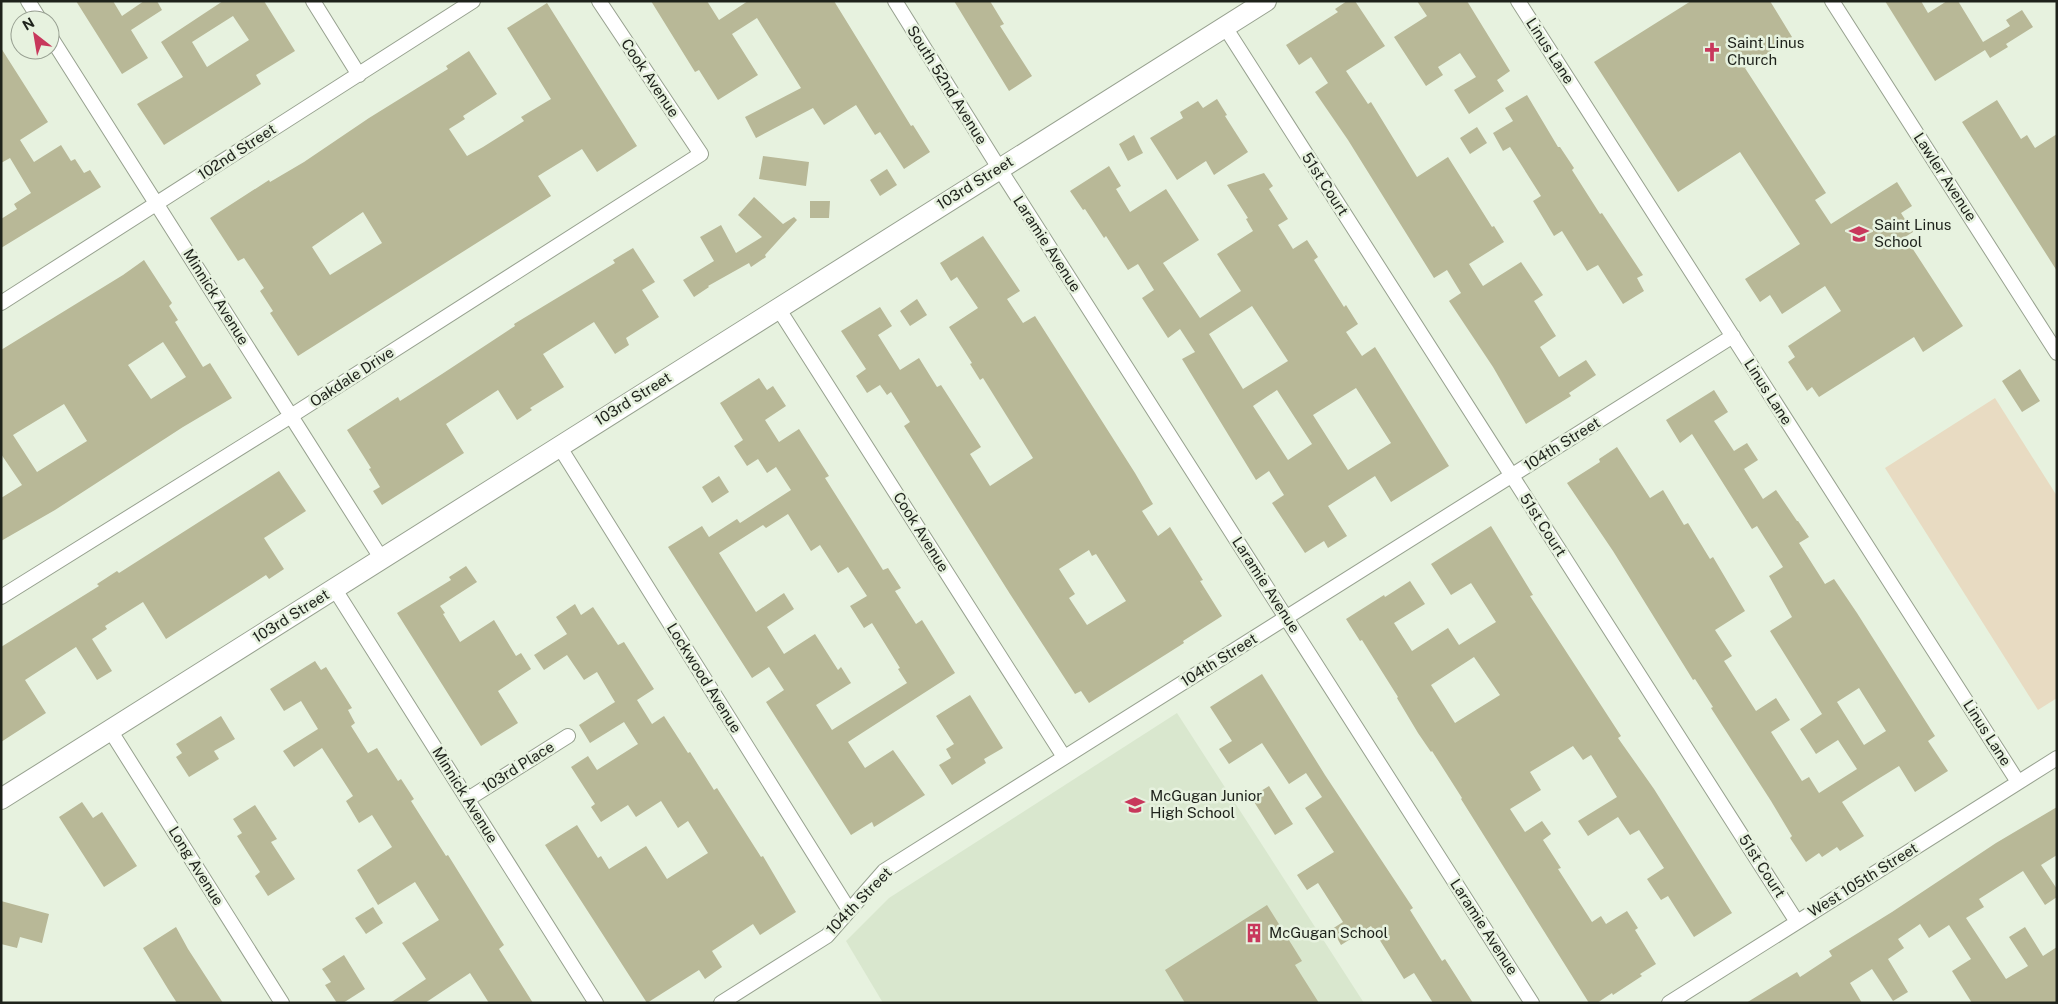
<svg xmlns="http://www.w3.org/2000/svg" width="2058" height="1004" font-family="'Public Sans',sans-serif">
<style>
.built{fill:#d9e7ce}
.green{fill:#e8dbc2}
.building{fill:#b8b897;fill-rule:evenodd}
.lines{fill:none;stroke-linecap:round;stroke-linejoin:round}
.street-casing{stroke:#97a18f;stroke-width:16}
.secondary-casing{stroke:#97a18f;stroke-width:22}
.street{stroke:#fff;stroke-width:14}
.secondary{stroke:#fff;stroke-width:20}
.labels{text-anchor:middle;stroke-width:5;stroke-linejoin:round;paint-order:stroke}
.poi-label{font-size:15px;fill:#1e221b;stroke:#e7f2df;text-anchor:start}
.street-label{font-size:15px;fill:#1e221b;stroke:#e7f2df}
</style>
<rect width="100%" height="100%" fill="#e7f2df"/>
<!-- built -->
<path class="built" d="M1177 713 1364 1003H883L846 941 889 898Z"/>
<!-- green -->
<path class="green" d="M1995 398 2057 496V698L2038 710 1885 468Z"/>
<!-- building -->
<path class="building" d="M76 1H113L122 16 144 1H157L162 10 131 30 148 58 122 74Z
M223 1H264L295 51 256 75 261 84 164 145 137 104 183 77 161 42ZM233 16 249 40 207 67 192 42Z
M651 1H707L719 20 748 1H834L911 126 913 125 930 152 904 169 880 132 875 135 856 105 824 125 813 108 756 138 745 117 801 88 757 18 732 34 758 75 718 100 699 70 695 72Z
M954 1H990L1004 24 1000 26 1032 76 1009 91Z
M1347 1H1355L1385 46 1346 71 1368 104 1371 102 1417 177 1448 157 1492 227 1494 226 1504 242 1469 264 1483 286 1521 262 1543 295 1534 301 1556 336 1540 347 1559 377 1586 360 1596 375 1569 393 1571 396 1526 424 1493 367 1449 301 1461 293 1447 270 1434 278 1348 140 1315 92 1328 83 1311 57 1299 65 1286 45 1338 12 1335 9Z
M1417 1H1467L1510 71 1497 80 1504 91 1469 114 1454 90 1476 77 1460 53 1438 67 1443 75 1426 86 1394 37 1427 16Z
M1691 1H1770L1792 37 1745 68 1826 193 1815 200 1831 224 1897 182 1912 206 1901 213 1913 232 1905 237 1963 326 1923 352 1914 337 1819 397 1812 387 1807 391 1788 362 1795 357 1788 346 1841 311 1825 286 1782 314 1770 295 1760 302 1745 279 1800 244 1740 152 1678 192 1594 62Z
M1885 1H1921L1928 13 1947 1H1958L1983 42 2010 26 2006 20 2022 10 2033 27 2006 44 2008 47 1990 58 1985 50 1935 81Z
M547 3 637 146 597 172 582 149 538 176 551 196 298 356 270 313 273 311 260 291 264 288 244 258 238 261 210 218 269 180 270 182 304 162 369 118 448 69 446 66 469 51 497 94 463 116 465 119 449 129 467 156 483 147 524 121 521 117 551 99 507 28ZM363 212 382 243 330 275 312 247Z
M1 48 48 122 20 140 34 162 61 145 71 161 75 159 84 173 90 170 101 187 1 248V219L17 209 14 204 31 193 10 158 1 163Z
M1527 95 1558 147H1560L1574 168 1572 170 1600 214 1602 213 1643 275 1637 278 1644 291 1623 304 1598 265 1587 271 1562 231 1554 236 1533 201 1541 196 1510 147 1503 151 1493 133 1513 121 1505 108Z
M1217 99 1227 115 1225 116 1248 152 1214 175 1206 161 1177 180 1150 138 1183 118 1180 112 1198 101 1203 108Z
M1997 100 2021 139 2027 135 2035 148 2057 134V271L1962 122Z
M1477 127 1487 143 1470 154 1460 138Z
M1134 135 1143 153 1128 161 1119 144Z
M763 156 809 162 806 186 759 179Z
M1109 166 1121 186 1116 189 1130 212 1166 189 1199 240 1163 263 1200 318 1241 291 1217 254 1253 231 1246 219 1248 218 1227 185 1264 173 1273 186 1269 189 1288 219 1278 225 1293 249 1307 240 1318 257 1314 260 1344 307 1346 305 1358 324 1346 332 1362 356 1375 347 1449 466 1391 502 1375 476 1328 506 1347 536 1328 548 1324 541 1305 553 1272 503 1284 495 1269 471 1256 480 1182 359 1195 352 1180 329 1168 338 1142 298 1154 290 1138 264 1128 270 1106 236 1104 238 1085 209 1083 210 1070 191ZM1252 306 1288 361 1243 389 1209 334ZM1356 388 1391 443 1348 470 1313 415ZM1277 390 1312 444 1288 460 1253 406Z
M887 169 897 185 880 196 870 180Z
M754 197 783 224 794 217 797 220 765 255 766 257 751 267 749 263 708 286 709 287 694 297 683 280 714 261 700 237 721 225 736 253 762 237 738 215Z
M810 201H830L829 218H810Z
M983 236 1020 291 1007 299 1023 323 1035 316 1135 473 1153 504 1142 511 1158 536 1170 527 1203 580 1200 581 1222 616 1183 641 1184 643 1089 703 1081 691 1075 694 1010 594 904 426 910 422 891 392 887 395 880 385 867 393 856 376 866 369 841 331 880 307 892 326 878 335 900 370 919 358 937 387 941 385 981 447 970 454 990 486 1033 458 983 378 980 380 970 364 972 363 949 327 978 308 957 277 951 281 940 263ZM1089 550 1092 556 1096 554 1126 601 1087 625 1069 598 1075 594 1059 569Z
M633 248 655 282 642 290 659 317 626 338 629 345 615 354 594 322 543 354 564 387 530 408 532 410 517 420 498 390 446 424 464 453 382 505 373 491 380 487 369 469 371 468 347 430 398 397 400 401 442 374 515 326 514 324 615 263 613 260Z
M144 260 172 303 169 306 178 320 175 322 203 367 210 363 232 398 183 427 55 510 1 541V498L22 485 1 454V350L123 275ZM163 342 186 377 151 399 128 365ZM64 404 87 441 37 472 13 435Z
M917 299 927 315 910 326 900 311Z
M2020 369 2040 401 2022 412 2002 381Z
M759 378 767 390 773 386 786 406 765 420 779 442 799 429 829 476 825 478 858 530 883 570 888 568 901 588 895 591 916 624 922 620 955 673 848 742 865 768 893 750 925 795 874 827 872 822 851 835 766 702 784 690 769 667 752 678 668 547 702 526 709 537 737 519 740 523 791 490 776 467 767 473 758 459 747 466 734 446 743 440 720 403ZM788 514 811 551 820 545 838 573 848 567 867 596 850 606 864 628 872 623 900 668 898 669 907 683 832 730 816 705 851 683 841 667 838 670 815 634 784 654 767 627 794 609 784 593 756 612 719 553 763 525 766 528Z
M1714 390 1728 412 1714 421 1734 451 1747 443 1758 460 1744 469 1763 499 1776 490 1797 521H1798L1809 537 1799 543 1825 584 1834 579 1857 613 1935 736 1928 741 1948 771 1915 792 1899 766 1870 784 1842 802 1864 836 1840 851 1837 847 1822 857 1819 853 1806 862 1790 838 1792 836 1771 801 1711 708 1713 707 1695 679 1693 680 1613 551 1567 483 1600 462 1599 459 1617 447 1650 498 1663 490 1684 525 1688 523 1710 559 1713 557 1745 611 1715 630 1732 656 1724 661 1756 711 1776 698 1790 720 1771 732 1802 781 1809 777 1819 793 1857 769 1838 740 1816 754 1800 729 1822 714 1770 631 1792 617 1769 576 1783 567 1757 526 1752 529 1692 434 1680 443 1666 420ZM1859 688 1886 731 1864 745 1837 702Z
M279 471 306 511 264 538 284 569 269 579 266 575 166 639 143 602 105 626 107 629 92 639 112 671 97 680 76 647 25 680 46 713 1 742V647L99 586 97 584 117 571 119 573Z
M719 476 729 492 712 503 702 487Z
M1491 526 1533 595 1530 596 1621 736 1618 738 1654 789 1732 913 1694 937 1668 896 1661 900 1647 879 1664 868 1639 830 1630 835 1618 817 1588 836 1578 821 1617 797 1591 755 1583 760 1573 746 1530 772 1541 790 1510 809 1525 832 1542 821 1551 834 1543 840 1561 868 1558 869 1592 922 1601 916 1606 924 1627 911 1638 928 1635 930 1656 964 1640 974 1642 976 1613 995 1612 993 1597 1003H1589L1461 799 1462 798 1432 751 1431 752 1418 733 1397 698 1398 697 1362 640 1360 641 1346 619 1384 595 1385 597 1410 581 1425 604 1394 623 1412 651 1448 628 1459 645 1496 622 1471 583 1451 595 1431 564ZM1474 657 1500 695 1455 723 1431 685Z
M466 566 477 582 440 606 445 613 443 614 460 642 494 620 516 656 521 653 531 669 498 691 518 723 481 746 397 613 451 580 449 577Z
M575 604 581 615 593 607 618 645 624 642 654 689 637 700 652 724 664 716 688 753 690 752 714 790 717 788 761 857 763 856 796 912 760 935 753 924 712 951 722 967 705 979 699 970 647 1003 545 845 577 825 598 858 601 856 609 869 646 846 667 879 708 853 688 821 678 828 661 801 636 817 628 805 601 822 591 807 595 804 571 767 588 756 597 770 638 744 624 722 590 743 579 725 615 702 597 672 584 680 567 655 544 670 534 655 567 634 556 617Z
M315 661 321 670 326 667 352 708 348 710 355 723 351 726 368 753 377 748 398 781 401 779 414 799 411 801 446 856 448 855 504 945 499 949 533 1003H489L470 973 425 1003H390L426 979 402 943 439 920 415 882 378 905 357 870 392 847 372 815 359 823 346 801 353 796 322 748 294 767 283 751 318 729 301 701 284 711 270 689Z
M1262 674 1325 775 1413 908 1410 910 1442 961 1445 959 1473 1003H1433L1414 973 1404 979 1371 926 1341 945 1332 929 1343 922 1318 883 1307 890 1297 875 1334 852 1305 808 1322 797 1306 773 1289 784 1262 743 1229 764 1219 749 1232 741 1210 707Z
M970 695 1003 748 984 759 986 763 952 785 939 765 951 758 946 749 954 744 936 716Z
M221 716 235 739 214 751 219 759 189 777 176 757 182 753 176 744Z
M1269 786 1293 824 1275 835 1251 797Z
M82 802 93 818 102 812 137 866 104 887 59 817Z
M255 805 277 839 271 842 295 879 268 896 255 876 260 872 237 836 242 833 233 819Z
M2057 807V855L2041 865 2057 889V897L2045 905 2023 871 1979 899 1984 907 1966 918 2006 979 2028 966 2009 937 2025 927 2043 956 2057 947V1003H1972L1952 971 1971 959 1949 925 1929 938 1920 924 1898 939 1904 948 1888 959 1908 992 1893 1001 1872 969 1850 983 1862 1003H1746L1797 972 1800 977 1832 956 1829 951 1892 912 1996 843Z
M1 901 49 914 42 943 20 937 17 948 1 944Z
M1267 905 1302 961 1295 965 1319 1003H1185L1165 970Z
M373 907 383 923 366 934 355 918Z
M176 927 188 949 223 1003H177L168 989 143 948Z
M344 955 365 989 343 1003H337L325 985 331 982 322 969Z"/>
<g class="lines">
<defs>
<path id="street" d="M28 1 40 20
M313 1 359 75
M895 1 999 168 1532 1003
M1518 1 2018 782
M1832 1 2057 353
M1225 27 1797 922
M50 36 381 558
M1 303 473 1
M778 308 1064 757
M559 446 849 910
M334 588 596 1003
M1 597 291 416 701 154 599 1
M110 730 282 1003
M468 799 568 736
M721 1003 827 936 884 871 1733 336
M1669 1003 2057 758"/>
<path id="secondary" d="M1 799 1266 1"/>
</defs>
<!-- street casing -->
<use href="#street" class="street-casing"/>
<!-- secondary casing -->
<use href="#secondary" class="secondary-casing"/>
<!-- street -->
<use href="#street" class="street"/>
<!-- secondary -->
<use href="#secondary" class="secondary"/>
</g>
<!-- icons -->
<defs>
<symbol id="church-bare" viewBox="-9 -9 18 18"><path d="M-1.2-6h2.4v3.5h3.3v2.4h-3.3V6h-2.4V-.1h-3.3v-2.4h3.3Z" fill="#c8385c" stroke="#e7f2df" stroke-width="2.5" paint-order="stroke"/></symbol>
<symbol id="school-bare" viewBox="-9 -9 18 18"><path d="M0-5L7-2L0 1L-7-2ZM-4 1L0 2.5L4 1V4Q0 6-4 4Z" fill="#c8385c" stroke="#e7f2df" stroke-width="2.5" paint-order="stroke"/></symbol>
<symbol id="building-bare" viewBox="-9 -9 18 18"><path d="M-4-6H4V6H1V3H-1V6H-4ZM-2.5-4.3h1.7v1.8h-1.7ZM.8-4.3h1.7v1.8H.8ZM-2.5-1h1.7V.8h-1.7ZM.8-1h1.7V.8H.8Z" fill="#c8385c" stroke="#e7f2df" stroke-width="2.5" paint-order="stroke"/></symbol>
</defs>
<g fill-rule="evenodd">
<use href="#church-bare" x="1698" y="38" width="28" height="28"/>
<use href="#school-bare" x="1845" y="220" width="28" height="28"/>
<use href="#school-bare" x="1121" y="791" width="28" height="28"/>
<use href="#building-bare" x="1240" y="919" width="28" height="28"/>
</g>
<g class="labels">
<!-- poi labels -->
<g class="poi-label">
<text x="1727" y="48">Saint Linus<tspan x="1727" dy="17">Church</tspan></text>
<text x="1874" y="230">Saint Linus<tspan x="1874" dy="17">School</tspan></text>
<text x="1150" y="801">McGugan Junior<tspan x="1150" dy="17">High School</tspan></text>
<text x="1269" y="938">McGugan School</text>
</g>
<!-- street labels -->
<g class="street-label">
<text transform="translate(1550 51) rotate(57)" y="5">Linus Lane</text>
<text transform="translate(650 78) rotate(56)" y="5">Cook Avenue</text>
<text transform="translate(947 85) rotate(58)" y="5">South 52nd Avenue</text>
<text transform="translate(237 152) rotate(-33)" y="5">102nd Street</text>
<text transform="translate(1945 177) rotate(57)" y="5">Lawler Avenue</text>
<text transform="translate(975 183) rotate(-32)" y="5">103rd Street</text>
<text transform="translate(1325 184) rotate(57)" y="5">51st Court</text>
<text transform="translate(1047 244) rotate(57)" y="5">Laramie Avenue</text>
<text transform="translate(216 297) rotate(58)" y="5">Minnick Avenue</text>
<text transform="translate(352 377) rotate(-33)" y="5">Oakdale Drive</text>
<text transform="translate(1768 392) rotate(57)" y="5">Linus Lane</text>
<text transform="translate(633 399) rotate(-32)" y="5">103rd Street</text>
<text transform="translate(1562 444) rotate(-32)" y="5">104th Street</text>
<text transform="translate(1543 525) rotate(57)" y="5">51st Court</text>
<text transform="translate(921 532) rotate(58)" y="5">Cook Avenue</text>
<text transform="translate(1266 585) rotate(57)" y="5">Laramie Avenue</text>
<text transform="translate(291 616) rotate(-32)" y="5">103rd Street</text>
<text transform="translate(1219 660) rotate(-32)" y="5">104th Street</text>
<text transform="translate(704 678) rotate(58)" y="5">Lockwood Avenue</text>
<text transform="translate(1987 733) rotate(57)" y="5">Linus Lane</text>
<text transform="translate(518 767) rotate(-32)" y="5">103rd Place</text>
<text transform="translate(465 795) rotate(58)" y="5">Minnick Avenue</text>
<text transform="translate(196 866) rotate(58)" y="5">Long Avenue</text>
<text transform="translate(1762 866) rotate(57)" y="5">51st Court</text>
<text transform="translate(1863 880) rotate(-32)" y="5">West 105th Street</text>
<text transform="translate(859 901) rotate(-46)" y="5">104th Street</text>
<text transform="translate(1484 927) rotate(57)" y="5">Laramie Avenue</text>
</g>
</g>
<!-- border -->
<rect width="2058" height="1004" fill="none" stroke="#1e221b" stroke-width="5"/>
<!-- north arrow -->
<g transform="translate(35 35) rotate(329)"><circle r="24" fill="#e7f2df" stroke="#979f91"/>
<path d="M0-4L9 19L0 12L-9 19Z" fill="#c8385c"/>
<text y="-8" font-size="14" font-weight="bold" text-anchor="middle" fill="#1e221b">N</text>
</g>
</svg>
